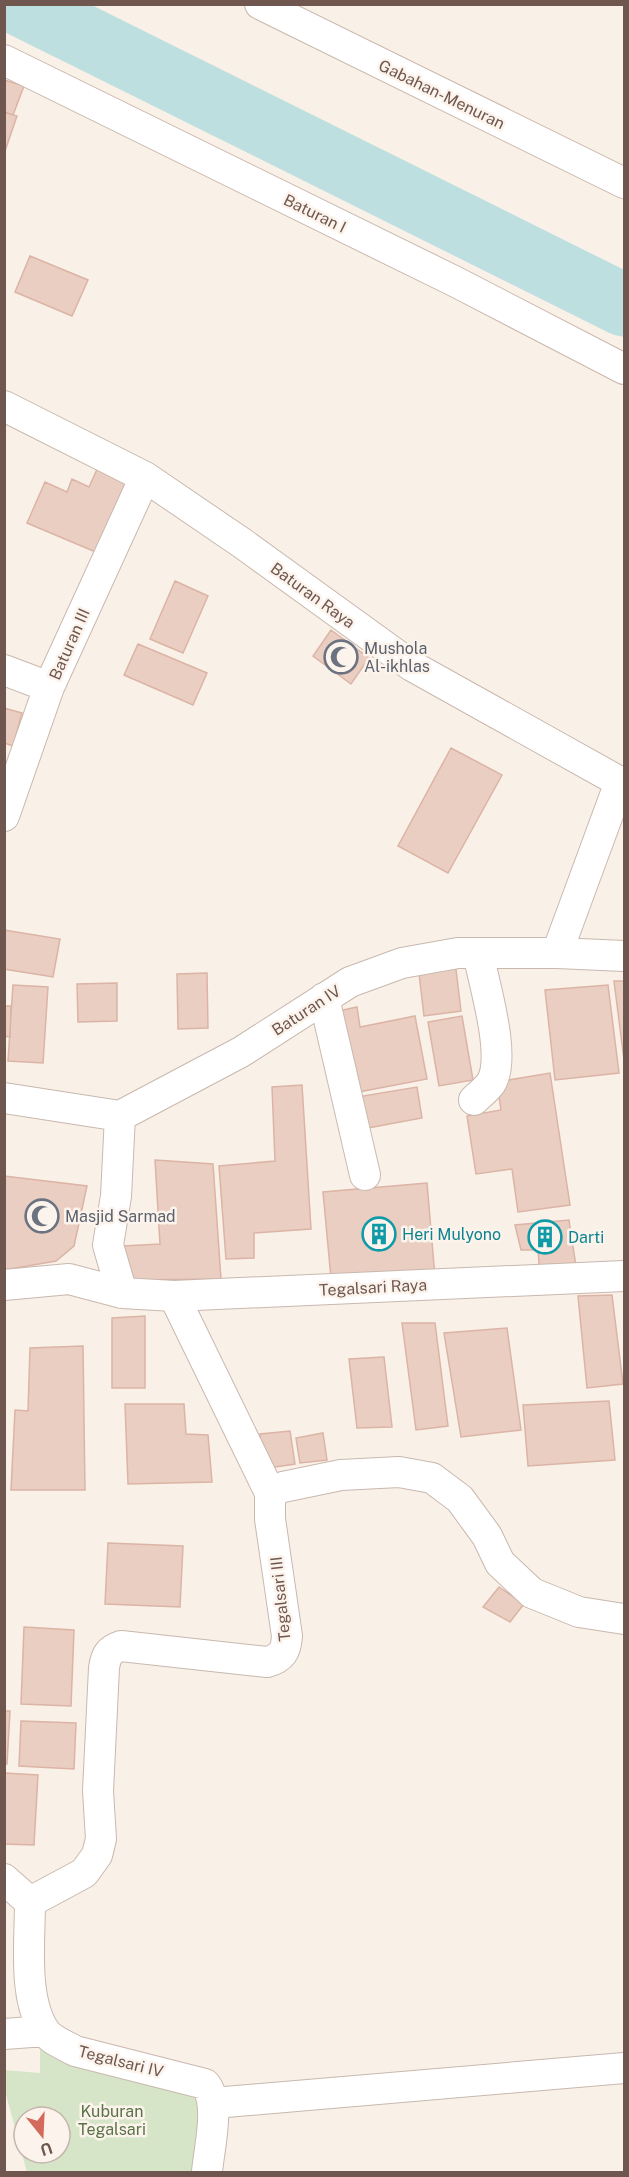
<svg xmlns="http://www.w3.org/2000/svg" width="629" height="2177" font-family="'Public Sans',sans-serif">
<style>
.green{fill:#d6e5c7;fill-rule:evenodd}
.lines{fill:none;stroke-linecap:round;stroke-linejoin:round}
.river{stroke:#bedfe0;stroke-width:63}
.building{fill:#ebcec2;stroke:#dbb4a5;stroke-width:1.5}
.street-casing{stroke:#c9b8ae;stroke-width:32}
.street{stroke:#fff;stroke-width:30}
.labels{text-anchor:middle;stroke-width:5;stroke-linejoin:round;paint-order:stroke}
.street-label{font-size:16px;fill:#6f574f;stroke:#fcf4ec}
.worship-label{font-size:16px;fill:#5b616d;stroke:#fcf4ec;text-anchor:start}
.culture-label{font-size:16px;fill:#0d838f;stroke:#fcf4ec;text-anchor:start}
.park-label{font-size:16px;fill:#5a7348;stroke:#fcf4ec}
</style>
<rect width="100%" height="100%" fill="#f9f0e7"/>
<!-- green -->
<path class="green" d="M40 2048 190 2088 205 2104 197 2172H27L5 2091 4 2070 40 2073ZM24 2117H60V2153H24Z"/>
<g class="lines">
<!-- river -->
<path class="river" d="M19 4 624 305"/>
</g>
<!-- building -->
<path class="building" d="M4 80 24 86 13 115 4 112Z
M4 112 17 116 4 154Z
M30 256 88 280 72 316 15 292Z
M99 465 130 478 98 553 27 523 45 482 67 492 72 479 89 487Z
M175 581 208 596 183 653 150 639Z
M331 630 369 658 351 684 313 656Z
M138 644 207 673 193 705 124 675Z
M4 708 22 713 13 746 4 743Z
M451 748 502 775 448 873 398 846Z
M4 930 60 939 53 977 4 969Z
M455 961 461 1011 424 1016 418 965Z
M207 973 208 1028 178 1029 177 974Z
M614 981H624V1060Z
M117 983V1021L78 1022 77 984Z
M13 985 48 987 43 1063 8 1061Z
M608 985 619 1073 555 1080 545 990Z
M4 1006H11L10 1037 4 1036Z
M357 1007 360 1027 415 1016 427 1079 353 1093 338 1011Z
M462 1016 473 1080 439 1086 428 1022Z
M550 1073 570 1205 518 1212 512 1169 476 1174 467 1116 501 1110 497 1082Z
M302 1085 311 1229 254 1233V1258L226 1259 219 1166 275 1161 272 1087Z
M417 1087 422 1118 362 1129 357 1097Z
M155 1160 213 1164 221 1279 125 1280 123 1246 160 1244Z
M4 1176 87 1186 74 1246 56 1261 4 1270Z
M427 1183 435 1277 331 1278 323 1192Z
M569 1220 577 1273 540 1276 538 1250H521L515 1225Z
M612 1295 623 1384 587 1388 578 1296Z
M145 1316V1388H112V1318Z
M402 1323H435L448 1426 416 1430Z
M507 1328 521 1430 461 1437 444 1333Z
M83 1346 85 1490H11L15 1410 28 1411 30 1348Z
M384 1357 392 1427 357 1428 349 1359Z
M609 1401 615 1460 528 1466 523 1405Z
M125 1404H184L186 1434 208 1435 212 1482 128 1484Z
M290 1431 295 1464 262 1469 260 1434Z
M323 1433 327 1460 300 1463 296 1438Z
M108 1543 183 1546 180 1607 105 1604Z
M499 1587 524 1604 510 1622 483 1607Z
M24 1627 74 1630 71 1706 21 1704Z
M4 1711H10L7 1764H4Z
M21 1721 76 1723 74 1769 19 1766Z
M4 1773 38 1775 34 1845 4 1844Z"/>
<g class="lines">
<defs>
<path id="street" d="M260 4 624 183
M4 60 456 282 624 369
M4 406 145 477 242 543 412 666 620 782 557 953
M4 670 49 687
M4 816 49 687 145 477
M324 998 365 1175
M4 1098 120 1116 241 1052 350 982 402 963 458 953H557L624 956
M474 1100C479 1095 487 1089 491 1083 507 1057 484 984 478 953
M120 1116 116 1196 108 1245 122 1293
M4 1285 69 1279 122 1293 174 1296 624 1276
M174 1296 270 1493
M4 1879 30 1902
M30 1902 84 1873 97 1855 101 1839 98 1791 104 1668C106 1655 109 1650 121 1646L267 1662C282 1658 286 1651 287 1636L270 1519V1493L283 1487 341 1475 399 1472 432 1478 460 1499 487 1536 500 1563 532 1593 579 1612 624 1619
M30 1902C30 1940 23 1997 44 2030 50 2040 65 2045 75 2051L205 2084C221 2103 209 2148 207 2172
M4 2034 45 2031
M214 2103 624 2068"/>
</defs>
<!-- street casing -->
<use href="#street" class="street-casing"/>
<!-- street -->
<use href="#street" class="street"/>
</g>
<!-- icons -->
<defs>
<symbol id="mosque-ring" viewBox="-11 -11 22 22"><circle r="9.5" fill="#fcf4ec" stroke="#6b7280" stroke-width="1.5"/><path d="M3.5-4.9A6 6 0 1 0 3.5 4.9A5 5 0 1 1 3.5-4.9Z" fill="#6b7280"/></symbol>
<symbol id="building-ring" viewBox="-11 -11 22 22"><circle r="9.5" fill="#fcf4ec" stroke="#0f9aa8" stroke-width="1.5"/><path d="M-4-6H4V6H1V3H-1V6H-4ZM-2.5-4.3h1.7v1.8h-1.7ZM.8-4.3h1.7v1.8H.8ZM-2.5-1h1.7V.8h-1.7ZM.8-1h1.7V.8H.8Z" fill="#0f9aa8"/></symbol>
</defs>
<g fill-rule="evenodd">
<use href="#mosque-ring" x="322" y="638" width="38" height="38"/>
<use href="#mosque-ring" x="23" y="1197" width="38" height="38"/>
<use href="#building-ring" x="360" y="1215" width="38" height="38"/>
<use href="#building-ring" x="526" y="1218" width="38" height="38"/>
</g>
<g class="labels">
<!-- street labels -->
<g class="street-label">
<text transform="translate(442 94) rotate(26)" y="6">Gabahan-Menuran</text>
<text transform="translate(315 213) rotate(26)" y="6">Baturan I</text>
<text transform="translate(313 595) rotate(36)" y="6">Baturan Raya</text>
<text transform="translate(69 644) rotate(-66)" y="6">Baturan III</text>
<text transform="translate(306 1010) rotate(-33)" y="6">Baturan IV</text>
<text transform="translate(373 1287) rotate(-3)" y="6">Tegalsari Raya</text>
<text transform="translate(280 1599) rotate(-96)" y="6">Tegalsari III</text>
<text transform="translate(121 2061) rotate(14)" y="6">Tegalsari IV</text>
</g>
<!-- worship labels -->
<g class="worship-label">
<text x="364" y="654">Mushola<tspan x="364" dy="18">Al-ikhlas</tspan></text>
<text x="65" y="1222">Masjid Sarmad</text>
</g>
<!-- culture labels -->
<g class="culture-label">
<text x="402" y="1240">Heri Mulyono</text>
<text x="568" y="1243">Darti</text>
</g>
<!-- park labels -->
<g class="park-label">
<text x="112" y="2117">Kuburan<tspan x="112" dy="18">Tegalsari</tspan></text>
</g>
</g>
<!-- border -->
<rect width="629" height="2177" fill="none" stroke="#6f574f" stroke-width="12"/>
<!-- north arrow -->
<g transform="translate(42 2135) rotate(162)"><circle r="28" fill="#fcf4ec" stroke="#c4b5ad" stroke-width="1.5"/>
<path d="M0-4.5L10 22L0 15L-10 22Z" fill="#d36a5c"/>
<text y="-9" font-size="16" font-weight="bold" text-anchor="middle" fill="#6f574f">U</text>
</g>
</svg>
